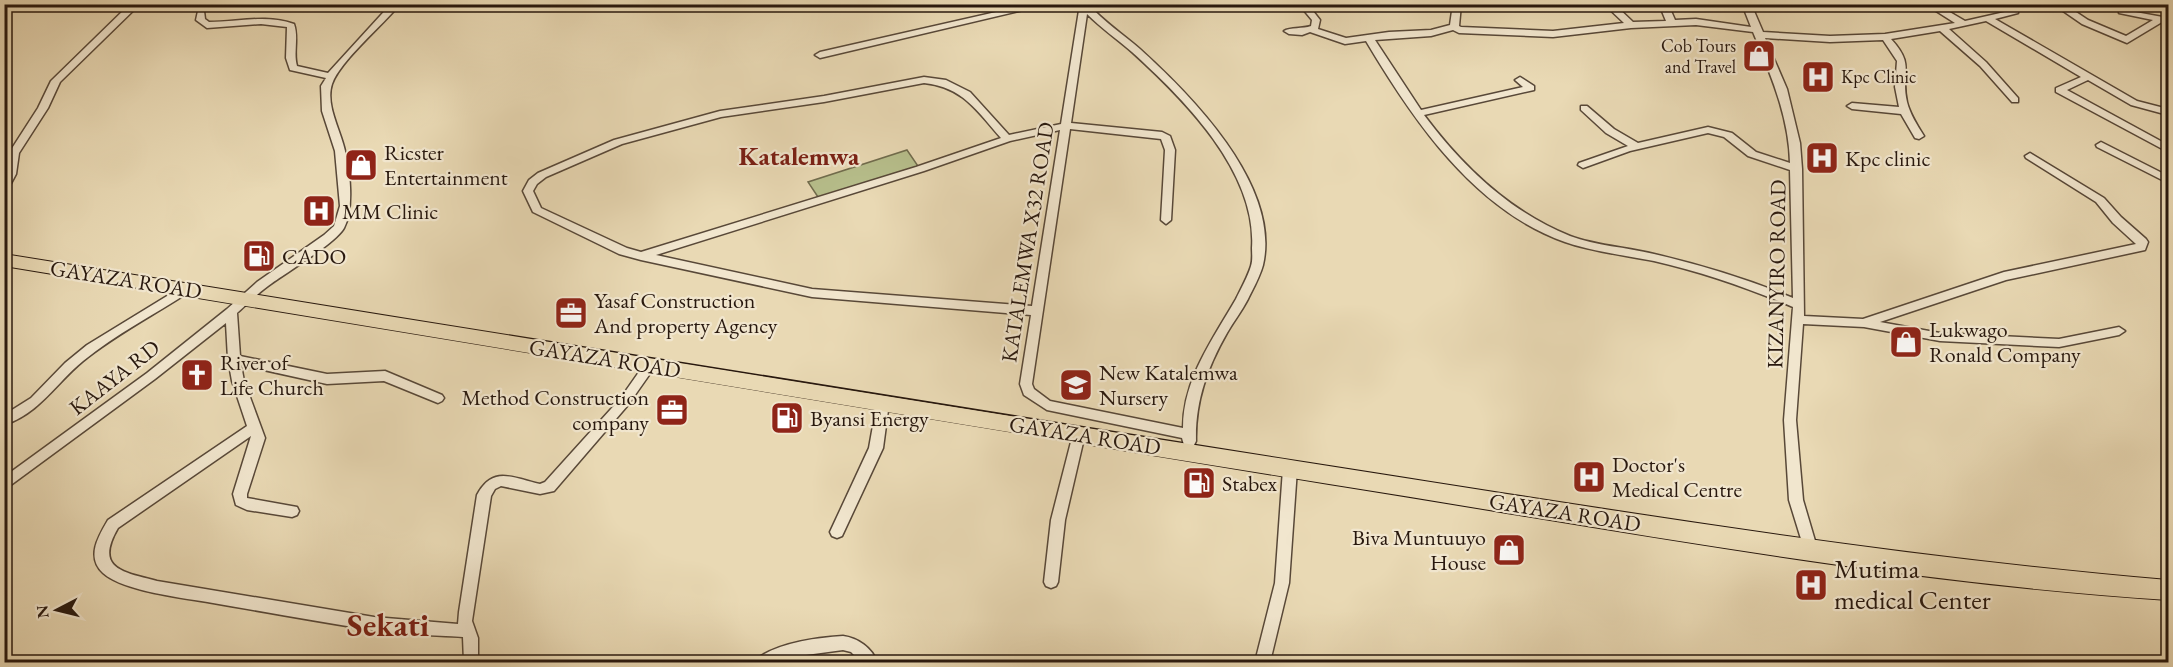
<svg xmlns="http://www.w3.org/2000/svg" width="2173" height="667" font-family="'EB Garamond',serif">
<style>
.green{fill:#b7bf8c;stroke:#706c4d;stroke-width:1.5}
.building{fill:#db9878;stroke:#28180e;stroke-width:1.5}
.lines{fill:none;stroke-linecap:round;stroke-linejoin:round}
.minor-casing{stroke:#584838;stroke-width:3}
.primary-casing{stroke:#28180e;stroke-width:2}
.minor{fill:#f1e6ce;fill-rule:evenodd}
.primary{fill:#e9d9b4;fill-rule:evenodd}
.labels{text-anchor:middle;stroke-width:4.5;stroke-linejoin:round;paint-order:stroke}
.far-poi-label{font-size:18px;fill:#28180e;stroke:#f1e6ce;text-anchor:end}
.poi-label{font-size:22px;fill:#28180e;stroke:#f1e6ce;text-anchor:start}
.street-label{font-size:22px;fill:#28180e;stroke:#f1e6ce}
.quarter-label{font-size:26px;font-weight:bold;fill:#7a1f14;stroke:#f1e6ce}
.near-poi-label{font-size:27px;fill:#28180e;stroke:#f1e6ce;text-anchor:start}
.near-quarter-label{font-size:32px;font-weight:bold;fill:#7a1f14;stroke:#f1e6ce}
</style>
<rect width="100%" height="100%" fill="#e9d9b4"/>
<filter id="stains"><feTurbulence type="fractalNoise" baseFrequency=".00333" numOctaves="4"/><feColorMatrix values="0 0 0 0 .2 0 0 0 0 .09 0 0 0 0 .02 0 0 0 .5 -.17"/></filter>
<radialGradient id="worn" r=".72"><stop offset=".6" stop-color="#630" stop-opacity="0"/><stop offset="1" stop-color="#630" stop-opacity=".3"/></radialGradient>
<!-- green -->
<path class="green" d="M907 150 920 169 820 200 808 182Z"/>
<!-- building -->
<path class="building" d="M1070 375 1085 376 1083 396 1068 395Z"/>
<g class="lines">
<defs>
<path id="minor" d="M130 4H140L60 82 48 108 19 153 16 174 8 189 4 190V176L9 153 38 108 51 81Z
M391 4H400C383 25 340 61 332 84 325 105 341 131 345 151 350 171 354 209 344 228 336 243 284 274 268 286 257 294 247 304 237 313L240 356 327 374 385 371 442 395 444 398 442 401 438 403 384 381 327 384 241 365 244 381 265 438 247 494V498L297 507 299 511 297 515 292 517 247 510 236 505 233 494 251 436 118 528C94 569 123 572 157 581L374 617 458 624 459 612 477 495C493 465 513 478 540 484L545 482 620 399 646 362H654L656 365 654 368 628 405 554 491 540 494 501 486 495 489 491 496 472 621 478 638V662H464L463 637C433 635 402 635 372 630 319 622 266 612 213 603 186 598 124 592 103 573 86 557 98 537 108 520L247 426 232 381 228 359 226 323 155 379 4 490V477L147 373 227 309 257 282 324 235 334 226 340 206 335 151 322 111 321 86 326 78 290 70 286 58 287 27 261 24 207 28 196 20 198 11H204L205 19 209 22C238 22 266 14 294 24 299 38 293 52 297 66L328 73Z
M1031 4H1049L820 58 815 55 820 52Z
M1080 4H1088C1104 22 1123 34 1140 49 1193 97 1281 186 1263 265 1260 276 1253 289 1248 299 1242 311 1233 322 1227 333 1207 368 1195 402 1196 441L1194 445H1184L1182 438 1047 410 1024 395 1020 384 1031 315 812 297 641 260 619 254 533 212 523 191 529 180 538 173 614 140 720 111 824 96 924 77 946 80 970 92 1009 135 1061 124ZM1087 14C1101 28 1117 39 1132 52 1184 99 1257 172 1252 248 1252 253 1253 260 1251 266 1248 276 1241 289 1236 299 1213 339 1183 379 1183 428L1050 401 1034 389 1032 384 1070 129 1161 139 1165 150 1161 220 1166 224 1171 220 1175 150 1170 136 1162 132 1071 123ZM924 83C963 87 977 111 1001 138L916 167 641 252 627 248 541 208 533 191 537 184 546 177 622 144 721 117 824 102ZM1060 130 1032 306 812 289 656 255 924 171 1010 141Z
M1453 4H1461L1459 26 1461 27 1553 31 1624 23 1604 4H1614L1633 22 1666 21 1659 4H1668L1675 20 1696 19 1751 27 1742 4H1751L1763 32 1830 36 1885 34 1955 23 1925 4H1936L1965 21 2018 9V13L1995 19 2137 101 2168 109V115L2131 105 2088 80 2067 90 2168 145V152L2056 92V88L2081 77 1986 21 1949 29 1986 62 2018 98V102H2012L1980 66 1940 31 1891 39C1916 66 1900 72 1907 102 1910 114 1917 125 1924 136L1919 139 1915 138 1901 114 1852 109 1847 106 1852 103 1899 107 1895 87 1897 61 1883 40 1830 42 1765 38 1787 89 1800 143 1802 169 1804 316 1863 319 2004 272 2136 244 2113 223 2096 202 2026 158 2025 156 2030 153 2104 198 2121 217 2146 239 2148 242 2145 250 2006 280 1880 322 1940 333 2059 339 2119 327 2125 331 2119 335 2059 347 1940 341 1864 327 1803 324 1796 420 1803 500 1818 551 1816 555 1811 557 1806 555 1789 500 1784 420 1793 307C1748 288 1702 272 1654 261 1624 255 1594 252 1565 242 1474 210 1413 120 1366 41L1345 44 1310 32 1302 35 1289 34 1284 31C1290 27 1303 29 1311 26L1312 20 1302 8 1306 5 1309 6 1320 20 1318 29 1346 38 1389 32 1431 30 1450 25ZM1696 25 1753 32C1771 75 1789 117 1790 163L1756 152 1732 133 1708 127 1638 143 1614 129 1587 106H1581V110L1606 133 1628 146 1579 163 1578 165 1583 168 1630 151 1708 133 1724 137 1748 156 1790 170 1793 298C1748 279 1701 265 1654 254 1626 247 1596 246 1570 236 1510 212 1462 166 1424 115L1534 90V86L1520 77 1515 80 1523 87 1421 110 1375 40 1431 36 1453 30 1459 33 1553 37 1631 28Z
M2053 4H2064L2088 20 2126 36 2153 20 2119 13V9L2168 18V21L2162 22 2127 43 2082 24Z
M2101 142 2168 176V183L2097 147 2096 145Z
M185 285 189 286 191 289 189 292C154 315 116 334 83 361 56 383 40 413 4 425V415L31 398 65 363 87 345Z
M883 398 887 400 889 403 883 448 842 536 837 538 832 536 830 532 869 448 877 403 879 400Z
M1079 429 1084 430 1085 434 1065 520 1058 582 1056 586 1051 588 1046 586 1044 582 1051 520 1073 434 1074 430Z
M1290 464 1295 465 1297 469 1289 583 1270 662H1255L1275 583 1283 469 1285 465Z
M843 636C858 638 872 648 877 662H861L851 652 843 650 806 655 777 662H756L759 657C783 642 815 638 843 636Z"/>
<path id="primary" d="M4 254C435 323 866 394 1297 461 1587 506 1875 555 2168 580V600C1887 582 1608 528 1329 484 888 413 446 339 4 266Z"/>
</defs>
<!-- minor casing -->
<use href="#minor" class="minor-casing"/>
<!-- primary casing -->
<use href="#primary" class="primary-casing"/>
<!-- minor -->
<use href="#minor" class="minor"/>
<!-- primary -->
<use href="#primary" class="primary"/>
</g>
<!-- icons -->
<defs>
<symbol id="shop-square" viewBox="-11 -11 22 22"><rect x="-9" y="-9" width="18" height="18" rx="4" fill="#8f2418" stroke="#f1e6ce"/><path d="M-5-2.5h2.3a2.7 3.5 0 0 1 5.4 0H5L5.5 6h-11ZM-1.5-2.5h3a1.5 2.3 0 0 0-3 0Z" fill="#fff"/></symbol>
<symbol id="hospital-square" viewBox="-11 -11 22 22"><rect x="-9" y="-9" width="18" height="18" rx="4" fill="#8f2418" stroke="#f1e6ce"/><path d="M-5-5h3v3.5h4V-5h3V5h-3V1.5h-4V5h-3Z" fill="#fff"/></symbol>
<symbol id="fuel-square" viewBox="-11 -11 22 22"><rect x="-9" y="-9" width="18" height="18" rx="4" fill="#8f2418" stroke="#f1e6ce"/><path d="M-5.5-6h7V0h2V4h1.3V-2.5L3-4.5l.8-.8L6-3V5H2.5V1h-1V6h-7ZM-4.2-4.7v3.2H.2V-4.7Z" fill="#fff"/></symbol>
<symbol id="office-square" viewBox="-11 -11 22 22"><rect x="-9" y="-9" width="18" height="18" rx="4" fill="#8f2418" stroke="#f1e6ce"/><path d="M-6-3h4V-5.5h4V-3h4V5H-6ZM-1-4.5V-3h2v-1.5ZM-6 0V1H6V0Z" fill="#fff"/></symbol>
<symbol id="church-square" viewBox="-11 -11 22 22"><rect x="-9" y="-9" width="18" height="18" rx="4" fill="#8f2418" stroke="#f1e6ce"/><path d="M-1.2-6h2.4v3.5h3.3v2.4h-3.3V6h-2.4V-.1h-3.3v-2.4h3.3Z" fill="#fff"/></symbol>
<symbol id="school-square" viewBox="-11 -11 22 22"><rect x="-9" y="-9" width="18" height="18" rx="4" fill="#8f2418" stroke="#f1e6ce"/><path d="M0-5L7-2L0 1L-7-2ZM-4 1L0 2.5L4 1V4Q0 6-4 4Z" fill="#fff"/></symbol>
</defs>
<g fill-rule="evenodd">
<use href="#shop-square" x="1740" y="37" width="38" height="38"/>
<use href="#hospital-square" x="1799" y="58" width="38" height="38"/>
<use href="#hospital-square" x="1803" y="139" width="38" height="38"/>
<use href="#shop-square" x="342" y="146" width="38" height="38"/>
<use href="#hospital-square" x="300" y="192" width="38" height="38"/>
<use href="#fuel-square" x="240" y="237" width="38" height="38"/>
<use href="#office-square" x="552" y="294" width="38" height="38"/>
<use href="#shop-square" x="1887" y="323" width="38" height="38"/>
<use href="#church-square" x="178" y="356" width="38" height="38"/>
<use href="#school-square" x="1057" y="366" width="38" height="38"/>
<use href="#office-square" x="653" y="391" width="38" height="38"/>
<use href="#fuel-square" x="768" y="399" width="38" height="38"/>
<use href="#hospital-square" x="1570" y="458" width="38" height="38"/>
<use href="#fuel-square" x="1180" y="464" width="38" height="38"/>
<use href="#shop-square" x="1490" y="531" width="38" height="38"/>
<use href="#hospital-square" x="1792" y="566" width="38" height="38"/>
</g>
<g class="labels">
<!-- far-poi labels -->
<g class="far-poi-label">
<text x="1736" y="52">Cob Tours<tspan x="1736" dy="21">and Travel</tspan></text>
<text x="1841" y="83" text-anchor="start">Kpc Clinic</text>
</g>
<!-- poi labels -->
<g class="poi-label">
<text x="384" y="160">Ricster<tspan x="384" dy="25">Entertainment</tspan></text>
<text x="1845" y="166">Kpc clinic</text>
<text x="342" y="219">MM Clinic</text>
<text x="282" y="264">CADO</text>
<text x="594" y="308">Yasaf Construction<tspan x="594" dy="25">And property Agency</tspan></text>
<text x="1929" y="337">Lukwago<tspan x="1929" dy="25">Ronald Company</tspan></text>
<text x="220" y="370">River of<tspan x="220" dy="25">Life Church</tspan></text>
<text x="1099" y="380">New Katalemwa<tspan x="1099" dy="25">Nursery</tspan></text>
<text x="649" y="405" text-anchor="end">Method Construction<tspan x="649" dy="25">company</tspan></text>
<text x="810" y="426">Byansi Energy</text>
<text x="1612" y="472">Doctor's<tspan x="1612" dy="25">Medical Centre</tspan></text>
<text x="1222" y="491">Stabex</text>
<text x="1486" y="545" text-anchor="end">Biva Muntuuyo<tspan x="1486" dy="25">House</tspan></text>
</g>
<!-- street labels -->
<g class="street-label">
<text transform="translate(1027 242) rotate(-81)" y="8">KATALEMWA X32 ROAD</text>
<text transform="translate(1776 274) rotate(-89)" y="8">KIZANYIRO ROAD</text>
<text transform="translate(126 279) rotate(9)" y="8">GAYAZA ROAD</text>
<text transform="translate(605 358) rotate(9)" y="8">GAYAZA ROAD</text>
<text transform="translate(114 377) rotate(-38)" y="8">KAAYA RD</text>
<text transform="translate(1085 435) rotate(9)" y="8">GAYAZA ROAD</text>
<text transform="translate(1565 512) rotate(9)" y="8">GAYAZA ROAD</text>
</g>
<!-- quarter labels -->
<g class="quarter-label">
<text x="799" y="165">Katalemwa</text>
</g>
<!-- near-poi labels -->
<g class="near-poi-label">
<text x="1834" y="578">Mutima<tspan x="1834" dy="31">medical Center</tspan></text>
</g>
<!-- near-quarter labels -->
<g class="near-quarter-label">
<text x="388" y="636">Sekati</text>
</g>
</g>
<!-- margin -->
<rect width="2173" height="667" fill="none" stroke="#e9d9b4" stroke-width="24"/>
<rect x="6" y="6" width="2161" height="655" fill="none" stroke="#28180e" stroke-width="3"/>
<rect x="12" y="12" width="2149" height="643" fill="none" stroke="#28180e" stroke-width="1.5"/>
<!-- north arrow -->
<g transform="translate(57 610) rotate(263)" stroke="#f1e6ce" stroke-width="4.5" paint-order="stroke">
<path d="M0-4.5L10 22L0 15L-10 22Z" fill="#28180e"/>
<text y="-9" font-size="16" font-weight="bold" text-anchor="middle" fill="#28180e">N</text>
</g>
<rect width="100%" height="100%" filter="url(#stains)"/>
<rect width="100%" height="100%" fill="url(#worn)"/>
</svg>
